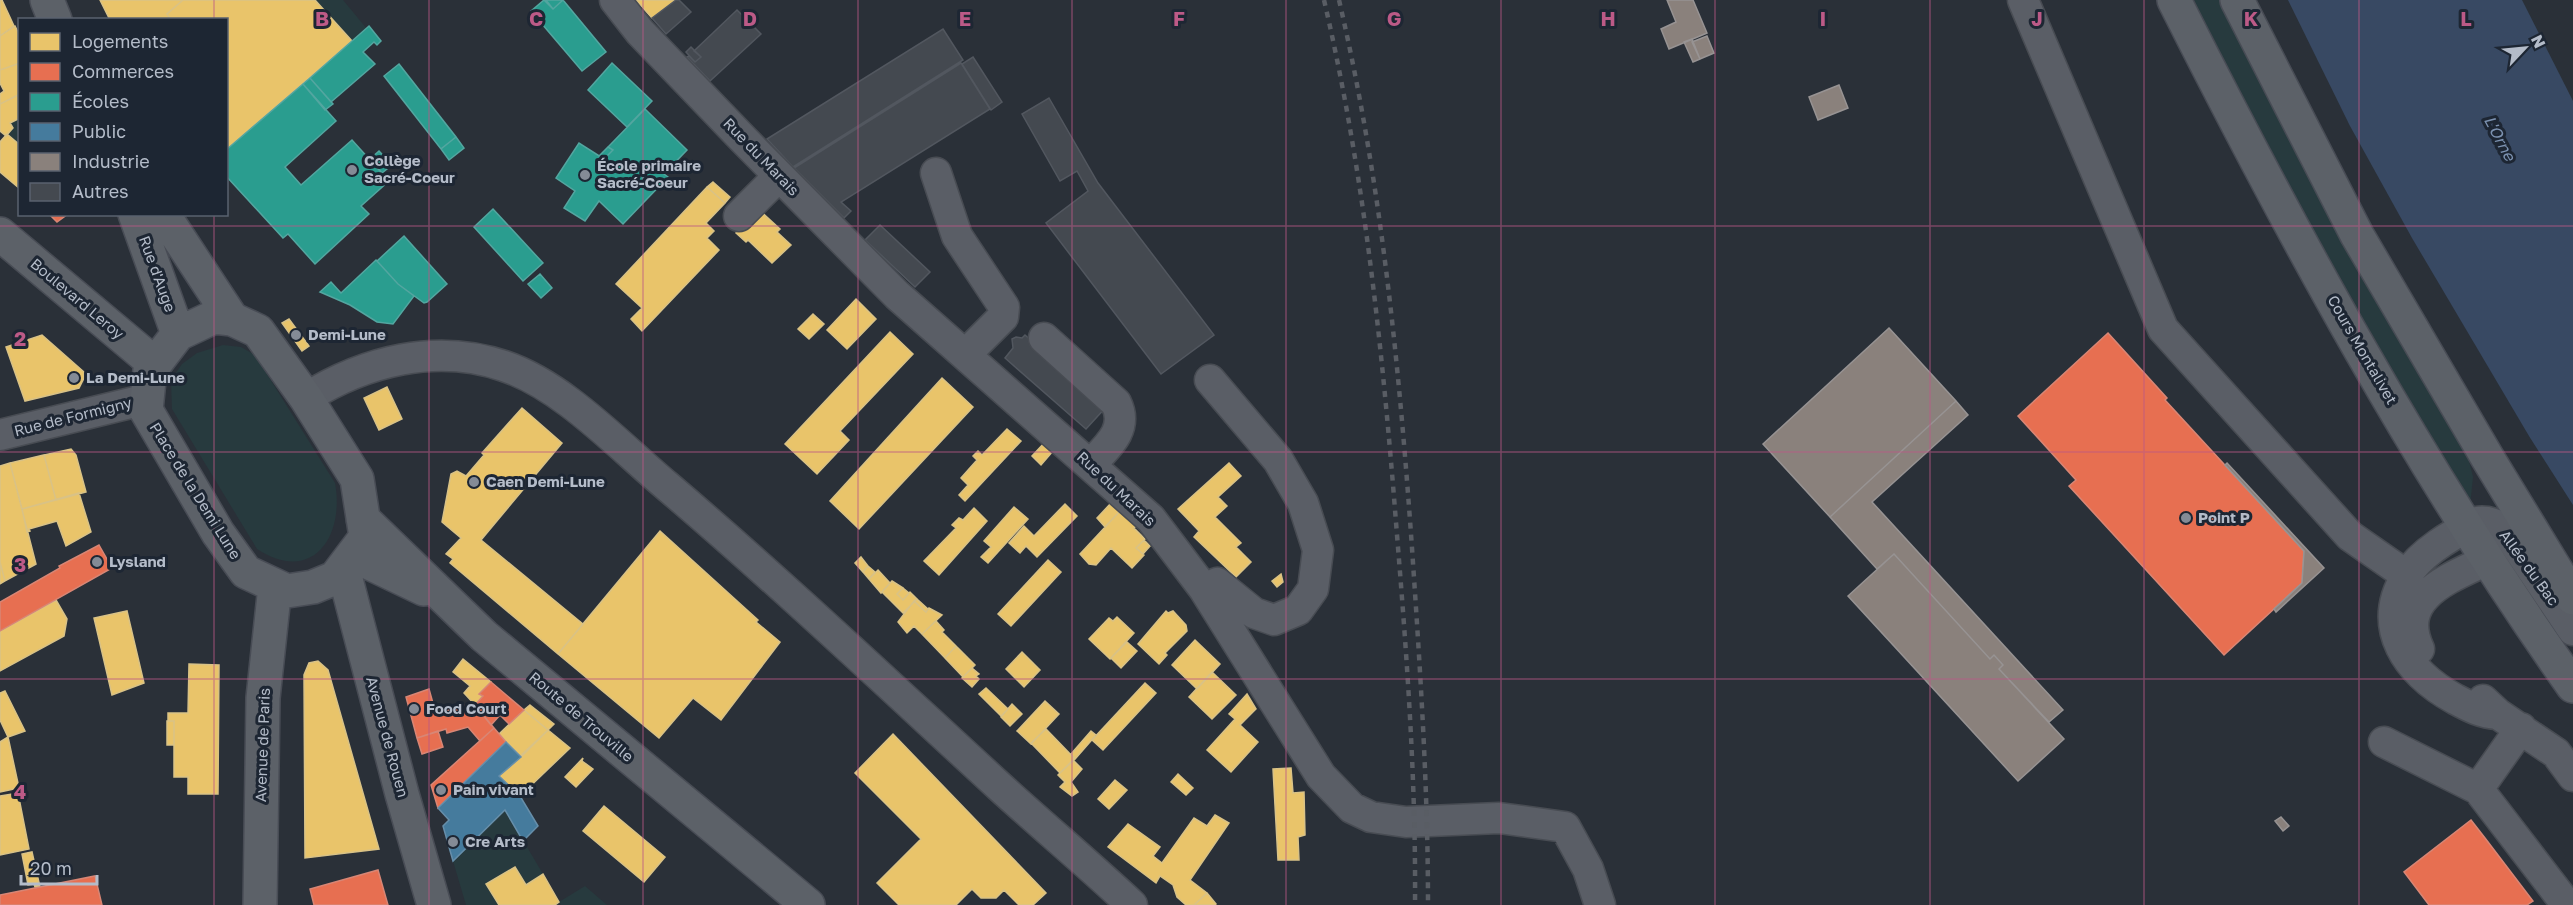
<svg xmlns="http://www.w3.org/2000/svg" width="2573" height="905" font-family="'Golos Text',sans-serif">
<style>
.green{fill:#273a3e}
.water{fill:#384963}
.homes{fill:#e9c46a;stroke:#d9c286;stroke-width:1.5}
.shops{fill:#e76f51;stroke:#d88675;stroke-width:1.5}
.schools{fill:#2a9d8f;stroke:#53a6a0;stroke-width:1.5}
.public{fill:#457b9d;stroke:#668eaa;stroke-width:1.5}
.industry{fill:#8a817c;stroke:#979393;stroke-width:1.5}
.building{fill:#444950;stroke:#52575f;stroke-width:1.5}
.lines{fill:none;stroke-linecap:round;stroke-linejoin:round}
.minor-casing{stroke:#484c53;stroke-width:33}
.major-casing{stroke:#484c55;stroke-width:36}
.minor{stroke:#5a5e66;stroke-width:30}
.major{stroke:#5c6168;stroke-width:33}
.rail{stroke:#595d64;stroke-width:4.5;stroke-dasharray:6 6;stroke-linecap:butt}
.grid{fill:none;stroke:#bc5a87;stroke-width:1.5;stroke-opacity:0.55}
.poi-dot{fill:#848b96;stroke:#1d2633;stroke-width:2}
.labels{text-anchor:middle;stroke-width:6;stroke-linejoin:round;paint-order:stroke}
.street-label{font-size:15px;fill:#b4bcc9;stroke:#1d2633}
.poi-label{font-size:15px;font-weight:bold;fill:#b4bcc9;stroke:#1d2633;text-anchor:start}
.water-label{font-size:16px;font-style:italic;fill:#7c92b1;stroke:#1d2633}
.grid-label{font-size:20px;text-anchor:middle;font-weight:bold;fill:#bc5a87;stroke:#1d2633;stroke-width:6;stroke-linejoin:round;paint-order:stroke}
</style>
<rect width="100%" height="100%" fill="#2a3038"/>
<!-- green -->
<path class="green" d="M315 0H343L367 29 352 41Z
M2194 0H2223L2468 457 2473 477 2470 506 2361 322 2253 121Z
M19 118V145L7 134 13 128 10 123Z
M223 345 241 347 255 355 335 483C345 537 312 585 257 549L172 409 171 380 182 364 197 353Z
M505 810 543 874 526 885 514 867 486 884 499 905H466L453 861Z
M585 886 607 905H561L559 902Z"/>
<!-- water -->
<path class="water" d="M2288 0H2522L2573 101V505L2529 436 2412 238 2350 126Z"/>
<!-- homes -->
<path class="homes" d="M0 0H2L14 26 0 36Z
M100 0H183L167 14 171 20H110Z
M183 0H315L352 41 226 150V20H171L167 14Z
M636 0H676L652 18Z
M15 26 20 36V63L0 70V36Z
M20 63V94L0 104V94L4 91 0 83V70Z
M20 94V118L10 123 13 128 6 136 0 131V104Z
M7 134 20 145V189L0 172V142Z
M713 182 730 197 725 203 707 187Z
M707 187 725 203 706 223 714 231 707 238 719 250 642 331 631 319 642 308 616 284Z
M758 209 780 229 777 232 791 245 772 263 748 240 746 242 736 233Z
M856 299 876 319 847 349 827 330Z
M813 314 824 324 809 339 798 329Z
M289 319 309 346 302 351 282 323Z
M890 332 913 354 840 431 849 440 817 474 785 444Z
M42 335 84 372V378L79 388 25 401 6 347Z
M942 378 973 407 859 529 830 501Z
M387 387 402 419 379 430 364 398Z
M522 408 562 443 481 540 583 624 558 654 450 563 453 559 446 554 461 538 442 522 451 474 457 471 466 476 484 455 482 453Z
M1007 429 1021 441 965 501 959 495 968 485 961 478 977 460 973 456 978 451 982 455Z
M1045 442 1053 451 1041 465 1032 456Z
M71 449 76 455 86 492 56 500 44 455Z
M44 455 56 500 22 509 10 463Z
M10 463 36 564 5 581 0 562V466Z
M1229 463 1241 476 1218 497 1227 506 1215 517 1241 543 1236 547 1251 562 1236 577 1194 537 1199 531 1178 509Z
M79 493 91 532 66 546 57 521 29 529 30 531 27 532 22 509Z
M1112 502 1121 510 1105 527 1097 518Z
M1065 504 1077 516 1037 557 1026 546 1020 553 1009 543 1024 526 1034 536Z
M1014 507 1028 519 988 563 981 557 991 547 984 541Z
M974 508 987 521 939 575 924 561 956 528 952 525 959 518 963 520Z
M1121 510 1137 525 1134 528 1145 539 1136 548 1144 555 1132 568 1111 548 1096 565 1089 564 1080 554Z
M660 531 758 620 756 622 780 642 721 720 693 698 659 738 558 654Z
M1144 540 1150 546 1143 554 1136 548Z
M861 557 868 566 863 572 855 563Z
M1048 560 1061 572 1011 626 998 614Z
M0 562 5 581 0 584Z
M868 566 875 572 869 579 863 572Z
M878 570 890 583 881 593 869 579Z
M1281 574 1283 582 1277 587 1272 581Z
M892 581 903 588 897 594 903 600 910 592 917 599 903 613 882 592Z
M903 588 909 593 903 600 897 594Z
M917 599 928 609 926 612 914 601Z
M56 600 67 619 64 636 0 671V631Z
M914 601 926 612 929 608 942 615 922 634 914 626 907 633 898 622Z
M127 611 144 683 112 695 94 618Z
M1166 611 1168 613 1173 611 1186 625 1187 631 1165 653 1167 655 1159 664 1138 644Z
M1117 617 1134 633 1110 659 1089 639 1109 618 1113 621Z
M936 621 944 630 942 632 956 646 945 658 922 634Z
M1195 640 1220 664 1197 689 1172 665Z
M1127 642 1137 651 1121 668 1111 658Z
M956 646 975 665 963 677 945 658Z
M1022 652 1040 670 1024 687 1006 669Z
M463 659 491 682 479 694 483 696 475 705 464 693 470 686 453 672Z
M318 661 328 670 379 849 305 858 304 675 309 663Z
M189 664 219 665 218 794H188V777H174V721H168V713H188Z
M972 668 979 674 976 676 979 679 972 687 962 678Z
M1212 672 1236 695 1212 719 1189 697Z
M1145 683 1156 693 1103 750 1092 740Z
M986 688 1008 709 1001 716 979 694Z
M5 691 25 731 8 737 0 720V693Z
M1247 694 1256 709 1240 725 1258 742 1231 772 1207 750 1235 719 1229 714Z
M1045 701 1059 714 1031 744 1017 731Z
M1012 704 1022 714 1010 726 1001 717Z
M530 705 554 724 548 730 524 710Z
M524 710 548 730 521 757 499 734Z
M167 721H174V745H167Z
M1046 729 1075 759 1060 773 1031 743Z
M548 730 570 748 519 797 499 776Z
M1091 731 1096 735 1075 759 1071 754Z
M893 734 1046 893 1033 905H1019L1004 890 996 898H981L972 889 956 905H899L877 883 921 839 855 773Z
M8 737 19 788 0 792V742Z
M583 758 582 761 593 769 576 787 565 777Z
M1073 760 1082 769 1071 782 1078 792 1072 796 1060 787 1065 782 1058 775Z
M1291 768 1293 793 1304 792 1305 835 1298 837 1299 860H1278L1273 769Z
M1178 774 1193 788 1186 795 1171 782Z
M1115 780 1127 790 1109 809 1098 799Z
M18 793 29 849 0 855V796Z
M604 806 665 857 644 882 583 831Z
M1215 815 1229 823 1190 880 1207 893 1194 905H1186L1177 897 1173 885 1160 876 1156 883 1108 847 1128 824 1160 847 1153 856 1162 863 1194 818 1207 826Z
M32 852 40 887H35L34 884 28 885 22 854Z
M515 867 526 885 543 874 559 902 555 905H499L486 884Z
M1207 893 1216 904 1215 905H1194Z"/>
<!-- shops -->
<path class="shops" d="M49 214H68L57 222Z
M2108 333 2167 398 2165 400 2304 551 2302 583 2224 655 2069 486 2076 480 2018 416Z
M99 545 112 568 0 631V602L60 568 59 566Z
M491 682 524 710 509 724 500 715 491 725 475 705 483 696 479 694Z
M429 689 436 714 473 703 494 728 480 741 468 727 447 733 446 729 417 738 406 697Z
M494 728 506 742 438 808 431 785Z
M438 731 443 747 422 754 417 738Z
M2471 820 2485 838 2533 901 2527 905H2429L2404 872Z
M378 870 388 905H314L310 889Z
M95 876 102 905H0V895Z"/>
<!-- schools -->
<path class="schools" d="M544 0 553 9 563 0 606 52 582 71 531 11Z
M546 0H563L553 9Z
M369 26 381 41 377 45 374 42 363 52 375 64 331 102 310 78Z
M612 63 652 101 627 127 588 90Z
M399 64 456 137 441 149 384 76Z
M310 78 333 104 325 110 303 84Z
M303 84 336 121 285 167 301 185 352 140 389 181 361 206 369 214 315 264 288 234 283 238 226 176V150Z
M645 109 687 150 664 174 668 177 623 224 599 201 585 221 564 208 575 191 556 178 579 143 604 159 613 150 608 147Z
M456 137 464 148 449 160 441 149Z
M608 147 613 150 604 159 599 156Z
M379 151 392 165 382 173 370 159Z
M493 209 543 263 523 281 474 227Z
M404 236 447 284 427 302 424 303 398 284 377 261Z
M376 260 398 284 414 296 393 324 377 322 350 305 320 292 331 282 341 293Z
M540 274 552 288 541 298 528 284Z"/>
<!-- public -->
<path class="public" d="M506 742 521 757 499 776 520 796 538 826 523 841 505 810 453 861 443 826 449 820 438 808Z"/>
<!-- industry -->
<path class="industry" d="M1667 0H1693L1707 33 1669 49 1661 29 1676 22Z
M1707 36 1714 53 1700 59 1692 42Z
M1692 39 1700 59 1693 62 1684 42Z
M1839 85 1848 108 1818 120 1809 97Z
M1889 328 1956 401 1830 517 1763 444Z
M1956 401 1968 415 1872 502 2063 710 2049 722 1999 669 2003 665 1994 655 1990 659 1894 554 1877 569 1830 517Z
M2227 463 2324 568 2276 612 2274 609 2302 583 2304 551 2225 465Z
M1894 554 1990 659 1994 655 2003 665 1999 669 2064 739 2018 781 1848 596Z
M2281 817 2289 826 2283 831 2275 821Z"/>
<!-- building -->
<path class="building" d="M676 0H679L691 12 666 34 652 18Z
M737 10 761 34 710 81 687 57 689 56 695 62 701 57 694 51Z
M943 29 963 60 793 167 767 139Z
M691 47 701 57 695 62 686 52Z
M973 57 1002 102 991 110 962 64Z
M961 63 990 109 841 202 851 211 844 218 794 168Z
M1049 98 1098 183 1214 335 1161 374 1046 223 1088 191 1077 171 1060 181 1022 114Z
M880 225 930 272 915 287 865 240Z
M1025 335 1107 406 1086 429 1005 358 1013 348 1012 339 1016 337 1022 338Z"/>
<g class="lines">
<defs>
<path id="minor" d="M615 0 640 32 742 138 897 295 1151 519 1204 589 1321 776 1352 808 1371 817 1406 822 1499 818 1565 827 1588 869 1600 905
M2023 0 2163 329 2350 536 2406 575
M936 173 957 236 1004 307 1003 317 965 355
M739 216 779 176
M1044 338 1116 403C1129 429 1108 446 1090 465
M306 398C365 361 436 343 504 366 564 386 619 446 667 486 781 583 890 686 1000 787 1044 827 1089 865 1132 905
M0 435 147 399
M1204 589 1217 583 1254 613 1274 620 1298 610 1313 589 1318 550 1303 503 1278 460 1210 380
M2419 649C2395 597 2450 578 2487 560
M2483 700 2498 714 2556 753 2573 776
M2498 714C2481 713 2470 707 2455 699 2408 673 2374 628 2407 575 2421 552 2453 534 2476 522 2489 520 2495 524 2506 531L2573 630
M2521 728 2478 789 2567 905
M2384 742 2478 789"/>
<path id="major" d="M47 0 55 20
M2174 0C2293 236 2420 470 2573 686
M2237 0 2357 235 2487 457 2573 598
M135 214 178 334
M163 214 232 319
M0 234 155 364
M214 317 232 319 258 331 306 398 357 479 366 537 335 578 313 587 287 591 246 572 218 533 146 410 150 370 155 364 178 334Z
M363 519 484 636 808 905
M353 555 424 589
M343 568 402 794 434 905
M260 905 263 698 275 586"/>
</defs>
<!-- minor casing -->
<use href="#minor" class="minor-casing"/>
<!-- major casing -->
<use href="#major" class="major-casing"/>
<!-- minor -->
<use href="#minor" class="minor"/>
<!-- major -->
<use href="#major" class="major"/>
<!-- rail -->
<path class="rail" d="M1324 0C1365 176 1383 355 1397 535 1407 658 1416 781 1415 905
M1339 0C1381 180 1399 364 1412 548 1420 667 1428 786 1428 905"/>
</g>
<!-- grid -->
<path class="grid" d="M214 0V20M429 0V905M643 0V905M858 0V905M1072 0V905M1286 0V905M1501 0V905M1715 0V905M1930 0V905M2144 0V905M2359 0V905M214 214V905M0 226H2573M0 452H2573M0 679H2573"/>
<!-- markers -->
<g class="poi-dot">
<circle cx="352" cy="170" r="6"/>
<circle cx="585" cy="175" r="6"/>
<circle cx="296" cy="335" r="6"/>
<circle cx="74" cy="378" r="6"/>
<circle cx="474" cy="482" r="6"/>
<circle cx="2186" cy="518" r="6"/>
<circle cx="97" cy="562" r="6"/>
<circle cx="414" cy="709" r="6"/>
<circle cx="441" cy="790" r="6"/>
<circle cx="453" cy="842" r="6"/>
</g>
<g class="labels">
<!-- street labels -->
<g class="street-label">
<text transform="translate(761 157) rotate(46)" y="5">Rue du Marais</text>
<text transform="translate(157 274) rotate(70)" y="5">Rue d'Auge</text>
<text transform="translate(77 299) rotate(40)" y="5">Boulevard Leroy</text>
<text transform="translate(2362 350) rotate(60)" y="5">Cours Montalivet</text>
<text transform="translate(73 417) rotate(-14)" y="5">Rue de Formigny</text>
<text transform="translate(1116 489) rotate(43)" y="5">Rue du Marais</text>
<text transform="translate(195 491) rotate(58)" y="5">Place de la Demi Lune</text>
<text transform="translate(2529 568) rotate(54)" y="5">Allée du Bac</text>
<text transform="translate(581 717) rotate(40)" y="5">Route de Trouville</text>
<text transform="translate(387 737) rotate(75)" y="5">Avenue de Rouen</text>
<text transform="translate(263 745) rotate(-88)" y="5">Avenue de Paris</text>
</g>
<!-- poi labels -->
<g class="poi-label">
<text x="364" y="166">Collège<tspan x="364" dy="17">Sacré-Coeur</tspan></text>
<text x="597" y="171">École primaire<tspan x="597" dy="17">Sacré-Coeur</tspan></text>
<text x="308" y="340">Demi-Lune</text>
<text x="86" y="383">La Demi-Lune</text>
<text x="486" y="487">Caen Demi-Lune</text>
<text x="2198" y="523">Point P</text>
<text x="109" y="567">Lysland</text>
<text x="426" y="714">Food Court</text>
<text x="453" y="795">Pain vivant</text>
<text x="465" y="847">Cre Arts</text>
</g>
<!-- water labels -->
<g class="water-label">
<text transform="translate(2500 138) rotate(62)" y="6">L'Orne</text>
</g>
</g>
<g class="grid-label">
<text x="322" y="26">B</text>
<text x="536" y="26">C</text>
<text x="750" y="26">D</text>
<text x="965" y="26">E</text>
<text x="1179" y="26">F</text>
<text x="1394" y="26">G</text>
<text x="1608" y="26">H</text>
<text x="1823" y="26">I</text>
<text x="2037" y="26">J</text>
<text x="2251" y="26">K</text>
<text x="2466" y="26">L</text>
<text x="20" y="346">2</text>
<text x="20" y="572">3</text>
<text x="20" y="799">4</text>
</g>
<!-- legend -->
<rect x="18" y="18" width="210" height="198" fill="#1d2633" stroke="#59626f" stroke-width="1.5"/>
<rect x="30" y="33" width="30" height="18" fill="#e9c46a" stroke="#59626f" stroke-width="1.5"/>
<text x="72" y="48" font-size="18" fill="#b4bcc9">Logements</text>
<rect x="30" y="63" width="30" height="18" fill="#e76f51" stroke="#59626f" stroke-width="1.5"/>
<text x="72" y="78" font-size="18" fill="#b4bcc9">Commerces</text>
<rect x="30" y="93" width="30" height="18" fill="#2a9d8f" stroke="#59626f" stroke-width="1.5"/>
<text x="72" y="108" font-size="18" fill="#b4bcc9">Écoles</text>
<rect x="30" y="123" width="30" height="18" fill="#457b9d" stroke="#59626f" stroke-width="1.5"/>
<text x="72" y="138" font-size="18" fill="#b4bcc9">Public</text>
<rect x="30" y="153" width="30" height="18" fill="#8a817c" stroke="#59626f" stroke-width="1.5"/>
<text x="72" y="168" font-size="18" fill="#b4bcc9">Industrie</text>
<rect x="30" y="183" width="30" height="18" fill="#444950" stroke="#59626f" stroke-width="1.5"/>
<text x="72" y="198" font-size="18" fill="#b4bcc9">Autres</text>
<!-- north arrow -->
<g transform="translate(2525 48) rotate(64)" stroke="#1d2633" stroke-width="4.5" paint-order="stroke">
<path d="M0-4.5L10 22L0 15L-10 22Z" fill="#b4bcc9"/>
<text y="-9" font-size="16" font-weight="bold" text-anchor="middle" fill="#b4bcc9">N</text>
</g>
<!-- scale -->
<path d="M21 875v9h76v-9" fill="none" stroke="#b4bcc9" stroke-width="3"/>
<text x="30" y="875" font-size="18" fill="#b4bcc9" stroke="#1d2633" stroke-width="4.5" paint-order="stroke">20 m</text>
</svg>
